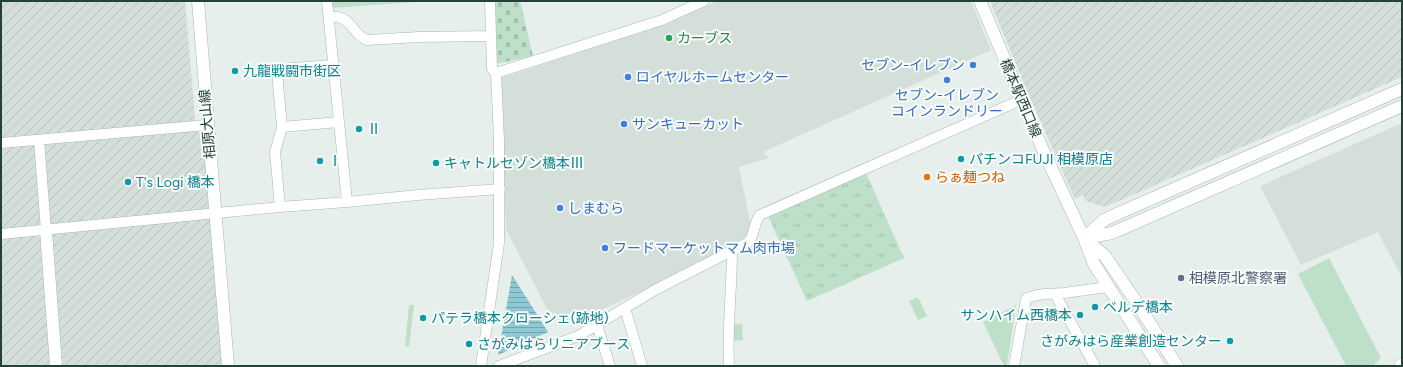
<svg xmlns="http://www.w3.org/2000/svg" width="1403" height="367" font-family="Figtree,'Noto Sans JP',sans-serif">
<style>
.built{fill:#d4dfda}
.industrial{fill:url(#industrial-furrows)}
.grass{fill:url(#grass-tufts)}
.cemetery{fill:url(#cemetery-stones)}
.park{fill:#bfe0c8}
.water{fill:url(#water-rules)}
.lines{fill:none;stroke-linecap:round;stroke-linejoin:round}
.minor-casing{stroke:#a8b8b2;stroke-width:11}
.tertiary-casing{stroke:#a8b8b2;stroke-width:13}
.minor{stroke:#fff;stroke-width:10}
.tertiary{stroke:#fff;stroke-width:12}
.leisure-dot{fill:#2e9e5b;stroke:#f7fbf9;stroke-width:1.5}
.shop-dot{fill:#3f7fe0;stroke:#f7fbf9;stroke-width:1.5}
.culture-dot{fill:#0f9aa8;stroke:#f7fbf9;stroke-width:1.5}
.food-dot{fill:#e8710a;stroke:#f7fbf9;stroke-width:1.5}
.service-dot{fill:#5c6f8a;stroke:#f7fbf9;stroke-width:1.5}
.labels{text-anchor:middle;stroke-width:4;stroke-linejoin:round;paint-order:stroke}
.leisure-label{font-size:14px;fill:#27864d;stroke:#f7fbf9;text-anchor:start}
.shop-label{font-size:14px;fill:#366cbe;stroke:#f7fbf9;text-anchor:start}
.culture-label{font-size:14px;fill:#0d838f;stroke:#f7fbf9;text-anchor:start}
.street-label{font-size:14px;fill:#24423a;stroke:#f7fbf9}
.food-label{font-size:14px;fill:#c56008;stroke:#f7fbf9;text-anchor:start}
.service-label{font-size:14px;fill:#4e5e75;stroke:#f7fbf9;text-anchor:start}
</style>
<defs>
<pattern id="industrial-furrows" width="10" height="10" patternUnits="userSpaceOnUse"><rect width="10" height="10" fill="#d4dfda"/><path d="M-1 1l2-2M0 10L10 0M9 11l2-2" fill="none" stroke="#b6c1bc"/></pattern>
<pattern id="grass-tufts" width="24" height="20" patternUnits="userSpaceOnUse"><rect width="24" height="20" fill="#bfe0c8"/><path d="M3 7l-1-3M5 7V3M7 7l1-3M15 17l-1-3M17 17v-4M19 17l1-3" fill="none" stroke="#a4c1ad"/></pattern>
<pattern id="cemetery-stones" width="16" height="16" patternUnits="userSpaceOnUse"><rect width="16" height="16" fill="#bfe0c8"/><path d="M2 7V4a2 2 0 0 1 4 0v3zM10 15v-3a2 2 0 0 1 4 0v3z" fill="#a4c1ad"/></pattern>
<pattern id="water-rules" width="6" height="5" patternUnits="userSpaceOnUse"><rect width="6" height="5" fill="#8ec9d4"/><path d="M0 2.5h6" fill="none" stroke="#74a5ad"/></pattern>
</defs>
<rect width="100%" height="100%" fill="#e6efeb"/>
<!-- built -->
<path class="built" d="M718 1H971L991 50 763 152 769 158 739 167 751 227 747 235 741 240 661 282 576 322 560 319 547 309 506 229 501 78 660 26Z
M1402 123V278L1378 232 1301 265 1260 186Z"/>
<!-- industrial -->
<path class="industrial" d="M1 1H185L196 130 203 136 222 366H1Z
M990 1H1402V77L1105 207 1086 201 1083 195 1075 199 1024 84Z"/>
<!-- grass -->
<path class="grass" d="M866 173 904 258 807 301 768 216Z"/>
<!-- cemetery -->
<path class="cemetery" d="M494 1H520L533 56 496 64Z"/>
<!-- park -->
<path class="park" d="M331 1H415V2L332 8Z
M1329 258 1381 358 1373 366H1346L1298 274Z
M918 297 927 316 918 320 909 301Z
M409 305H414L409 347 405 346Z
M1016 305 1007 365 1004 366 983 322Z
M742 324 743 340 731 341 732 325Z"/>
<!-- water -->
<path class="water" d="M512 275 548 332 498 355Z"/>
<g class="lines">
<defs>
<path id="minor" d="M327 1 347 202
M490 1 492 69 496 73
M329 17C354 15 350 34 367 40L419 37 491 36
M282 127 339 122
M39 140 46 231
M1 143 207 125
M280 207 275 152 282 127 277 73 281 69 333 65
M1 234 280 207 347 202 418 195 500 189
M1055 294 1095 366
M625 308 642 366
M597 325 610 366
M481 366 499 243V140L496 73 662 20 704 1
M499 366 578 336 655 290 749 242C755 233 754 222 760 215L1021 100
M729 366C727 327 732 289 732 250
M1014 366 1026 299C1036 293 1052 294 1064 293 1078 291 1093 289 1108 287"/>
<path id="tertiary" d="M198 1 228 366
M980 1 1043 150 1084 238 1094 264 1159 366
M46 231 56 366
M1084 238 1104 220 1119 213 1402 89
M1085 238 1112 233 1402 106
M1085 239 1105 256 1137 303 1177 366
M1400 366 1402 364"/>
</defs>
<!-- minor casing -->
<use href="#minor" class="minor-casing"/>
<!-- tertiary casing -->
<use href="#tertiary" class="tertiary-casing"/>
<!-- minor -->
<use href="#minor" class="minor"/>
<!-- tertiary -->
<use href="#tertiary" class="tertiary"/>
</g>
<!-- markers -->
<circle class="leisure-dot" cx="669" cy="38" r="4"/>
<g class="shop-dot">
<circle cx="973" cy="65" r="4"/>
<circle cx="628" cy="77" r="4"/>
<circle cx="947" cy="80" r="4"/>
<circle cx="624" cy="124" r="4"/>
<circle cx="560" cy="208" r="4"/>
<circle cx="605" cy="248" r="4"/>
</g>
<g class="culture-dot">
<circle cx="235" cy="71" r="4"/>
<circle cx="359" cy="129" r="4"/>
<circle cx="961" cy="159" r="4"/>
<circle cx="320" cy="161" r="4"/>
<circle cx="436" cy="163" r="4"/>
<circle cx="128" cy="182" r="4"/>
<circle cx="1095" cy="307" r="4"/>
<circle cx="1080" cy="315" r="4"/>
<circle cx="423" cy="318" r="4"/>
<circle cx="1230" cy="341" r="4"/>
<circle cx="469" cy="344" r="4"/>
</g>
<circle class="food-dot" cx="927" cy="177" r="4"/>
<circle class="service-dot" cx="1181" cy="278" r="4"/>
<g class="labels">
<!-- leisure labels -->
<g class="leisure-label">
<text x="677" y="43">カーブス</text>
</g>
<!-- shop labels -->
<g class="shop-label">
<text x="965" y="70" text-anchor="end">セブン-イレブン</text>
<text x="636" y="82">ロイヤルホームセンター</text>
<text x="947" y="100" text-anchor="middle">セブン-イレブン<tspan x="947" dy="16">コインランドリー</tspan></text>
<text x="632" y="129">サンキューカット</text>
<text x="568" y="213">しまむら</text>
<text x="613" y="253">フードマーケットマム肉市場</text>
</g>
<!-- culture labels -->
<g class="culture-label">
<text x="243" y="76">九龍戦闘市街区</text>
<text x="367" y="134">Ⅱ</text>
<text x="969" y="164">パチンコFUJI 相模原店</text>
<text x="328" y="166">Ⅰ</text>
<text x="444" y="168">キャトルセゾン橋本Ⅲ</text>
<text x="136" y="187">T's Logi 橋本</text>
<text x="1103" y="312">ベルデ橋本</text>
<text x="1072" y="320" text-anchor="end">サンハイム西橋本</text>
<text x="431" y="323">パテラ橋本クローシェ(跡地)</text>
<text x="1222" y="346" text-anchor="end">さがみはら産業創造センター</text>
<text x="477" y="349">さがみはらリニアブース</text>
</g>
<!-- street labels -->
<g class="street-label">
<text transform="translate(1021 98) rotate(67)" y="5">橋本駅西口線</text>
<text transform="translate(207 124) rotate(-95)" y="5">相原大山線</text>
</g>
<!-- food labels -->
<g class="food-label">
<text x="935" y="182">らぁ麺つね</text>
</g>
<!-- service labels -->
<g class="service-label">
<text x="1189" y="283">相模原北警察署</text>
</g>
</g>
<!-- border -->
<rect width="1403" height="367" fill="none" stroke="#24423a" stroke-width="4"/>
</svg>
